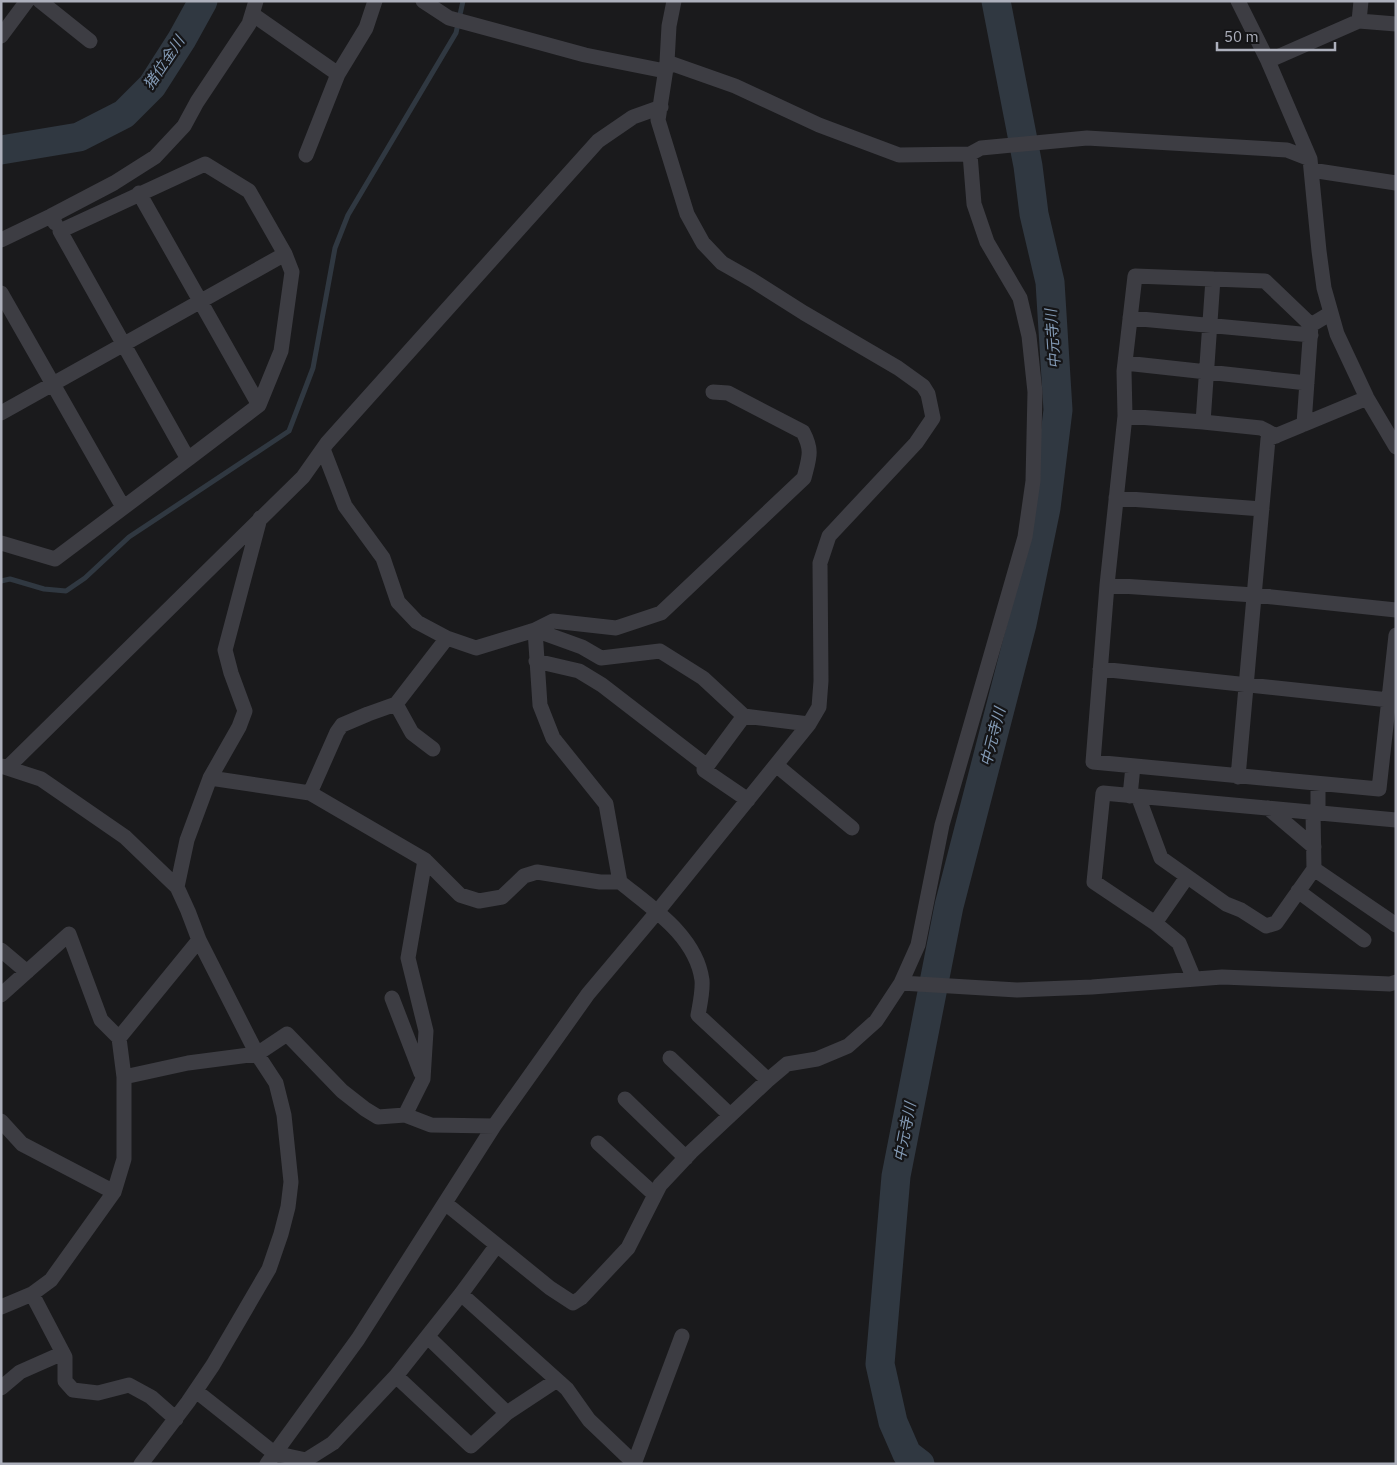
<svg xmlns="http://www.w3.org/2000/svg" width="1397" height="1465" font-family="'IBM Plex Sans','Noto Sans JP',sans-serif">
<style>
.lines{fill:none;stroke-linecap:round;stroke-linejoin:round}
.stream{stroke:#303841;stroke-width:5}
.river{stroke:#303841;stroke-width:29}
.minor{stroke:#3d3d43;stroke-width:15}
.labels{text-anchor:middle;stroke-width:4.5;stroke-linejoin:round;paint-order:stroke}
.water-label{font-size:15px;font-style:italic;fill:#849bb6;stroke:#151517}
</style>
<rect width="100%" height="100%" fill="#1a1a1c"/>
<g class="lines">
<!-- stream -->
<path class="stream" d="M1 581 10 579 44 589 66 591 85 578 129 537 289 431 313 368 335 248 348 215 456 33 463 1"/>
<!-- river -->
<path class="river" d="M1 150 79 137 124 114 152 86 182 39 203 1
M920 1464 907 1454 893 1422 880 1364 896 1176 949 906 1022 624 1046 508 1058 410 1050 282 1034 214 1028 166 996 1"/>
<!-- minor -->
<path class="minor" d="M40 1 90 41
M423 1 449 18 585 55 665 71
M1238 1 1268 61 1310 159 1319 251 1324 288 1337 334 1367 398 1396 447
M252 14 338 74
M1359 21 1361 1
M1 36 27 1
M1268 61 1359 21 1396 24
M667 62 735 86 819 125 899 155 970 154 981 148 1087 138 1287 150 1310 159
M306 155 338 74 366 28 375 1
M205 164 249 191 285 254 292 272 281 351 259 405 188 459 60 231Z
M1311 170 1396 183
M139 193 259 405
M51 216 114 183 155 157 184 126 197 102 249 24 256 1
M1 240 51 216 55 223
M1 293 123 507
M1130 318 1311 335
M1125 363 1307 383
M1 413 285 254
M1125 416 1203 422 1213 279
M1203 422 1261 428 1276 436
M1304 424 1311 325 1331 313
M323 449 345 506 383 558 398 602 417 622 447 638
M1116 498 1262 509
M1 543 55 559 188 459
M1107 585 1125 416 1124 371 1135 276 1265 281 1311 325
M1396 610 1254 595 1107 585 1093 762 1379 789 1396 635
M536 661 579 671 602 685 707 766
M1100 669 1389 700
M396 704 412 733 433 749
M744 716 704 770 748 800
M776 765 852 828
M1 766 41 779 125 837 177 887 188 911 199 940 257 1054 276 1083 284 1115 291 1182 288 1207 281 1234 269 1269 213 1365 188 1402 141 1464
M8 767 303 477 327 443 598 141 633 117 661 107
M1238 777 1268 439 1367 398
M210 778 310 793 337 732 342 725 368 714 396 704 447 638 476 648 535 630 582 647 601 658 660 651 703 678 744 716 809 724
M1318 784V813
M310 793 425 860 408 958 426 1031 423 1079 405 1115
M1130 796 1133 766
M1138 796 1161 858 1226 904 1241 910 1266 926 1276 923 1314 869
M1268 808 1314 847
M1313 812 1314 869 1396 925
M425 860 460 895 479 901 502 897 524 876 537 872 600 882H620C652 908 696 936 702 980 703 991 700 1004 698 1015L768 1080
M620 882 606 804 553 738 540 705 535 630 553 621 616 628 661 613 804 478C809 458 813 451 803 432L728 393 713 392
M177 887 187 840 210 778 239 727 245 711 231 673 225 650 260 518
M1298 891 1364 940
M1155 923 1187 877
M1 950 27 972
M1194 979 1179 943 1155 923 1094 882 1103 793 1396 820
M901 983 918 945 942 825 1025 537 1033 481 1035 392 1029 336 1020 298 987 242 974 204 970 154
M1 995 69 934 101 1020 119 1038
M392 998 421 1073
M670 1058 730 1115
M124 1077 188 1063 257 1054 287 1034 342 1091 365 1109 378 1117 405 1115 431 1125 494 1126
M625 1099 686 1158
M1 1121 22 1144 114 1192
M598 1143 655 1195
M445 1203 550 1288 573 1303 581 1298 628 1248 660 1185 691 1152 768 1080 787 1064 817 1059 848 1046 876 1021 901 983 1017 990 1092 987 1222 977 1390 984 1396 982
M32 1294 65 1357V1381L73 1390 98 1393 129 1385 151 1397 176 1419
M461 1294 567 1389 589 1420 634 1463
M1 1307 32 1294 51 1280 114 1192 124 1159V1077L119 1038 199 940
M428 1337 507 1413 557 1380
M396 1376 471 1446 507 1413
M1 1388 20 1372 63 1353
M196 1391 274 1453 306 1460 333 1443 396 1376 461 1294 497 1245
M267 1464 358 1339 494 1126 588 994 657 912 809 724 819 707 821 681 820 563 829 536 916 443 933 418 928 394 923 386 898 368 804 313 752 280 722 263 703 243 687 214 658 120 667 62 669 26 674 1
M634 1464 682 1336"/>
</g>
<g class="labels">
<!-- water labels -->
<g class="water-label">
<text transform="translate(164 63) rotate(-56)" y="5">猪位金川</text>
<text transform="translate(1053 339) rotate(-94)" y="5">中元寺川</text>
<text transform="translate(993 737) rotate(-76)" y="5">中元寺川</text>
<text transform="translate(905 1132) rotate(-79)" y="5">中元寺川</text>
</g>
</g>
<!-- border -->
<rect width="1397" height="1465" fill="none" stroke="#adb0bc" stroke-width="5"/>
<!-- scale -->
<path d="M1217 42v8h118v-8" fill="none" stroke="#adb0bc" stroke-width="2.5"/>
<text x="1224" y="42" font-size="15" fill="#adb0bc" stroke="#151517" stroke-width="4" paint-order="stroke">50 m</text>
</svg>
